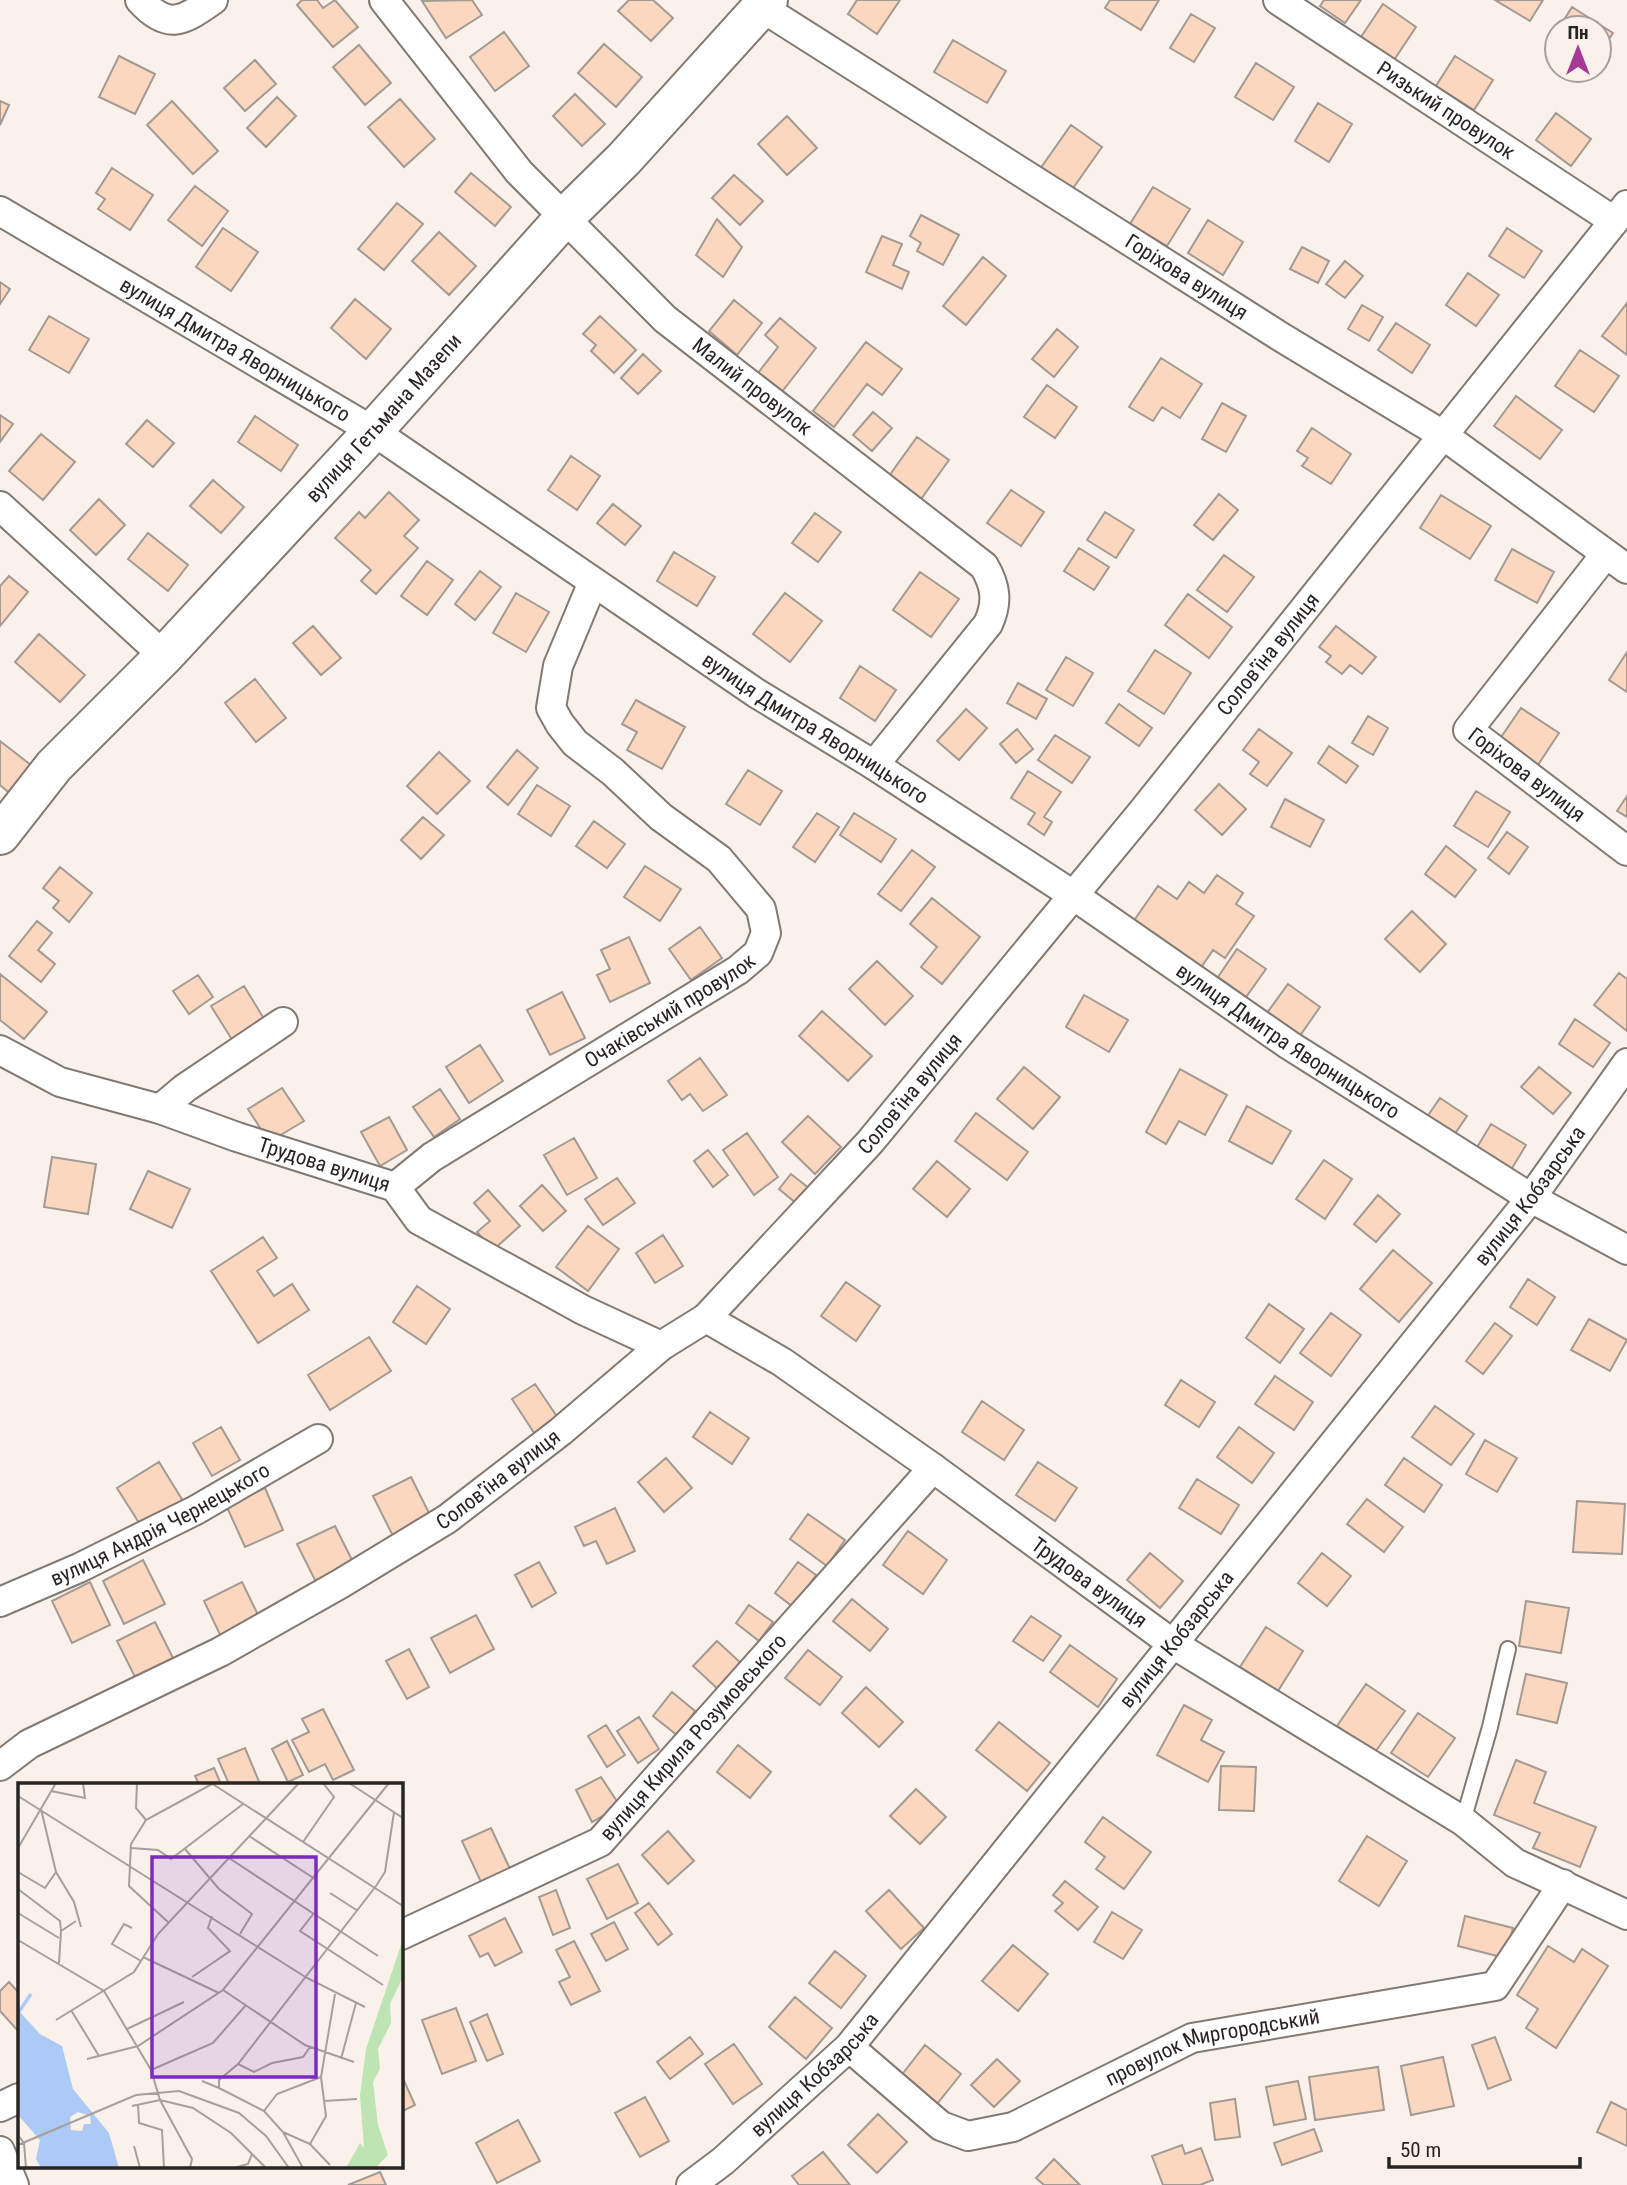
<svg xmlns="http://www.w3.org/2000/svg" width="1627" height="2185" font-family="'Roboto Condensed',sans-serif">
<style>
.building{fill:#fbd7bf;stroke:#a39a94;stroke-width:2}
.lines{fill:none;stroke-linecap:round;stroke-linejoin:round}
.lane-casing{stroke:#827973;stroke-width:18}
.street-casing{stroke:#827973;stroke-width:32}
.secondary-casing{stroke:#827973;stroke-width:42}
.lane{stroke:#fff;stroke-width:14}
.street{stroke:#fff;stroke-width:28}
.secondary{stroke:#fff;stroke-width:38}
.labels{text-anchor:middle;stroke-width:5;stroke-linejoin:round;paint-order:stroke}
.street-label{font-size:21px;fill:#282422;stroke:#fbf1eb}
.inset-river{fill:none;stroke:#adcaf6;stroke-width:3.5}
.inset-road{fill:none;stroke:#a79f9b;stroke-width:2}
.view{fill:#7b2cbf;fill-opacity:0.15;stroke:#7b2cbf;stroke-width:3.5}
.inset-edge{fill:none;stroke:#282422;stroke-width:3.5}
</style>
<rect width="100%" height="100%" fill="#fbf1eb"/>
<!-- building -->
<path class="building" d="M302 0H317L323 8 335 0 358 27 333 47 297 5Z
M472 0 482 15 446 38 422 1Z
M629 0H653L673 18 651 41 618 11Z
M857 0H900L877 34 848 14Z
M1110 0H1159L1141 30 1105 8Z
M1324 0H1361L1345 23 1320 6Z
M1495 0H1543L1530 21Z
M1383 4 1416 27 1394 60 1361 37Z
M1572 7 1613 33 1599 54V28H1559Z
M1191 14 1215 28 1194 62 1170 48Z
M504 32 529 66 495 91 470 57Z
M953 40 1006 71 987 103 934 72Z
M604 44 642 77 616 107 578 73Z
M359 45 391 83 365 105 333 67Z
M119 56 155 74 135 114 99 97Z
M1455 56 1493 80 1474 110 1436 86Z
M255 60 276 84 245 111 224 88Z
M1256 63 1294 87 1273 120 1235 97Z
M575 94 605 124 582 146 553 116Z
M277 97 296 116 266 147 247 128Z
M400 99 435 139 404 167 368 127Z
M0 101 9 105 0 125Z
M172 101 218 151 193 174 147 125Z
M1318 103 1352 124 1329 162 1295 141Z
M1556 113 1591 139 1571 166 1536 140Z
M787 116 817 148 787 175 758 144Z
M1071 125 1102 147 1071 191 1040 169Z
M112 168 153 195 130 230 98 209 105 199 96 193Z
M471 173 511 207 495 226 455 192Z
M734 175 763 201 740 225 712 198Z
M195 186 228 211 202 246 168 220Z
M1153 187 1190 209 1167 246 1130 224Z
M397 203 423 224 384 270 358 249Z
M921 215 959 235 943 265 917 251 921 243 910 236Z
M717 219 742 247 723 277 696 255Z
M1208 220 1243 242 1223 275 1188 253Z
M223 228 258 252 231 291 196 267Z
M1507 228 1542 251 1524 278 1489 256Z
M439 232 476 266 449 295 412 261Z
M882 236 902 244 893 265 909 272 902 289 866 272Z
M1302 247 1329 261 1318 283 1290 269Z
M983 257 1006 276 966 325 943 306Z
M1345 261 1363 276 1345 298 1326 284Z
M1468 273 1499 295 1476 326 1446 305Z
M0 282 10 289 0 304Z
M355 299 391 329 366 359 331 328Z
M734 300 762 323 737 355 709 331Z
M1627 303V355L1602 336Z
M1362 305 1383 317 1369 341 1348 329Z
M49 316 89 339 69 373 29 350Z
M600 316 636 350 614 373 591 351 596 345 583 334Z
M780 318 816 348 781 393 758 373 778 347 765 335Z
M1396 323 1430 345 1412 373 1378 350Z
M1057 329 1078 347 1054 377 1032 359Z
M866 342 902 369 882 395 867 384 834 427 813 411Z
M1580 350 1619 376 1594 412 1555 386Z
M643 354 661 371 638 394 621 378Z
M1161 358 1202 384 1180 418 1162 407 1153 421 1129 407Z
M1047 385 1077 407 1055 438 1024 417Z
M1516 396 1562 430 1540 459 1494 426Z
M1222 403 1246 416 1226 452 1202 439Z
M873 412 892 428 872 451 853 435Z
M0 415 13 424 0 442Z
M255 416 298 445 281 471 238 442Z
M147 420 174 443 153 467 126 444Z
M1312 428 1351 454 1331 484 1302 466 1308 458 1297 451Z
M41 434 75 462 43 500 9 471Z
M917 437 949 460 921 499 889 476Z
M571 456 600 476 577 510 548 490Z
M213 480 244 507 221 533 190 506Z
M1011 490 1044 512 1021 546 987 523Z
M389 492 419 520 404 536 418 548 376 594 361 581 371 570 335 538 359 512 365 518Z
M1219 494 1238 510 1213 540 1194 525Z
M1441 495 1491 526 1470 559 1420 528Z
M99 499 125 525 96 555 70 530Z
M613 504 641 526 625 545 597 523Z
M1105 512 1134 530 1116 558 1087 540Z
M815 513 841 532 818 562 792 543Z
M148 533 188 565 168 591 128 559Z
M1079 548 1109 567 1094 590 1064 571Z
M1512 549 1554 572 1537 603 1495 580Z
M674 552 715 577 697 606 657 581Z
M1224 555 1254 577 1227 612 1197 590Z
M427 561 453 580 427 615 401 596Z
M480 571 501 587 475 620 455 604Z
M920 572 959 599 931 637 893 610Z
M9 576 28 592 0 626V586Z
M516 593 549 612 526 652 493 633Z
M785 593 822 621 790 662 753 634Z
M1188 594 1232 627 1209 658 1165 625Z
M313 626 341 658 321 675 293 643Z
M1336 626 1376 657 1362 674 1350 665 1342 674 1326 662 1331 656 1319 647Z
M39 634 85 675 60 702 15 662Z
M1155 650 1191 673 1164 714 1128 691Z
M1627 652V692L1609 680Z
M1066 657 1093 673 1073 706 1046 690Z
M860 666 896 690 875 721 840 698Z
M255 679 286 718 256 742 225 703Z
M1018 683 1047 699 1036 719 1007 703Z
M636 700 685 727 662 769 627 750 637 732 622 724Z
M1119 704 1152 728 1139 746 1106 723Z
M1521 708 1559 733 1534 771 1495 746Z
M966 709 987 728 959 760 937 741Z
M1368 716 1388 728 1373 755 1352 743Z
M1017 729 1033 749 1016 763 1000 744Z
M1259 729 1292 753 1267 786 1250 774 1259 762 1243 750Z
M1055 735 1090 757 1072 783 1038 760Z
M0 741 36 769 14 797 0 785Z
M1329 746 1358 766 1346 783 1318 763Z
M517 750 538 768 508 805 487 787Z
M439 752 470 781 437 814 407 786Z
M748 770 782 791 760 825 726 804Z
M1028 771 1061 792 1044 817 1052 822 1044 835 1028 824 1035 813 1011 798Z
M1219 784 1246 809 1222 835 1195 810Z
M537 785 570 806 551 836 518 814Z
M1476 791 1510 812 1488 847 1454 826Z
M1627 796V817L1617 811Z
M1285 799 1324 820 1310 847 1271 827Z
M817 813 839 827 815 862 793 847Z
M854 813 896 839 881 862 840 835Z
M423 817 444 835 421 859 401 840Z
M594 821 625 844 607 868 576 846Z
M1507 832 1528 847 1509 874 1488 858Z
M1446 846 1476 870 1455 897 1425 874Z
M912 850 935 867 901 911 878 894Z
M645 866 681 889 660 921 624 897Z
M60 867 92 893 69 922 53 908 59 901 43 888Z
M1217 875 1243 893 1236 904 1254 916 1225 958 1213 950 1200 969 1133 922 1158 886 1177 899 1189 882 1204 893Z
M932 898 980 937 942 984 921 967 937 947 910 924Z
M1412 911 1446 944 1420 972 1385 939Z
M37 921 52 933 38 950 55 964 41 982 9 956Z
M700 927 722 958 691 980 669 949Z
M629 937 650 983 610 1002 597 975 610 969 601 950Z
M1237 949 1266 969 1246 997 1218 977Z
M877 961 913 996 885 1025 849 989Z
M1619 973 1627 979V1031L1594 1005Z
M0 974 47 1012 24 1039 0 1020Z
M198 975 213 997 189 1014 173 991Z
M1288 984 1320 1007 1297 1040 1264 1017Z
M244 986 269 1027 236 1046 211 1006Z
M562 992 585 1038 550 1055 527 1010Z
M1084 995 1128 1020 1109 1052 1066 1027Z
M822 1011 872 1056 848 1081 799 1036Z
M1575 1019 1610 1043 1593 1067 1559 1044Z
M480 1045 503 1081 469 1103 446 1067Z
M700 1058 727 1095 703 1111 690 1094 682 1100 668 1081Z
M1024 1067 1060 1097 1033 1129 997 1099Z
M1539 1067 1571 1093 1553 1114 1521 1087Z
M1180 1069 1227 1095 1205 1135 1179 1121 1166 1144 1146 1132Z
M282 1088 304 1121 269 1142 248 1109Z
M440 1089 460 1119 434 1137 413 1107Z
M1440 1098 1467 1116 1452 1138 1425 1120Z
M1247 1106 1291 1131 1272 1164 1229 1141Z
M976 1113 1028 1152 1007 1180 955 1141Z
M808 1116 841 1147 815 1174 782 1142Z
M389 1117 407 1150 380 1166 361 1132Z
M1491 1124 1526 1145 1511 1170 1476 1149Z
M747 1133 778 1177 754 1195 723 1150Z
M574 1138 597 1178 567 1195 544 1155Z
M708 1150 728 1175 713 1187 694 1161Z
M52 1157 96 1164 88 1214 44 1207Z
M1324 1160 1352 1179 1325 1219 1296 1199Z
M937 1161 970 1189 947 1217 913 1189Z
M148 1171 190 1189 172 1228 130 1209Z
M791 1174 815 1193 802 1208 779 1189Z
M617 1178 635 1203 603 1225 585 1199Z
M542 1185 566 1211 543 1231 520 1206Z
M488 1190 520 1226 493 1250 477 1232 490 1221 474 1203Z
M1378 1195 1400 1214 1376 1242 1354 1224Z
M588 1226 619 1249 588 1291 556 1267Z
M663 1235 683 1266 655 1283 636 1253Z
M263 1237 277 1258 257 1271 274 1296 292 1284 309 1310 258 1343 211 1271Z
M1393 1250 1432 1283 1399 1322 1360 1289Z
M1528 1279 1555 1297 1537 1325 1510 1307Z
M846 1282 880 1306 856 1341 821 1316Z
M417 1286 450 1309 426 1344 393 1322Z
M1269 1304 1304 1329 1280 1363 1246 1338Z
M1331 1313 1361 1335 1331 1376 1300 1353Z
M1589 1319 1627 1340 1610 1371 1571 1350Z
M1495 1323 1512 1336 1483 1374 1466 1361Z
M369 1337 391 1371 330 1410 308 1375Z
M1275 1376 1313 1402 1294 1430 1255 1404Z
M1181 1380 1215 1402 1199 1427 1165 1405Z
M535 1384 560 1421 536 1436 512 1399Z
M982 1401 1024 1430 1004 1460 962 1432Z
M1435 1406 1474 1434 1451 1465 1412 1437Z
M710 1412 749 1438 732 1464 693 1437Z
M221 1427 240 1460 212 1476 193 1443Z
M1239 1427 1274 1453 1252 1483 1217 1457Z
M1485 1440 1517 1458 1497 1492 1466 1474Z
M666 1458 692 1488 664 1512 638 1482Z
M1404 1458 1442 1485 1424 1512 1385 1485Z
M159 1462 183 1501 141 1526 117 1488Z
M1038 1462 1077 1488 1055 1521 1016 1495Z
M411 1477 432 1519 394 1538 373 1496Z
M1197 1479 1239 1505 1221 1534 1179 1508Z
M265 1488 283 1530 245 1547 226 1505Z
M1367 1499 1403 1527 1384 1552 1347 1524Z
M1577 1501 1625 1504 1622 1554 1573 1552Z
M615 1508 635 1551 607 1564 596 1541 584 1546 575 1527Z
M808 1514 845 1540 827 1566 790 1539Z
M335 1526 356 1568 318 1586 297 1544Z
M908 1531 947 1560 923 1594 883 1565Z
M1150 1553 1183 1581 1160 1608 1127 1580Z
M1322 1553 1351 1576 1327 1606 1298 1583Z
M143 1560 165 1604 124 1624 103 1581Z
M539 1562 556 1593 532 1607 515 1575Z
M798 1562 816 1575 793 1607 775 1593Z
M90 1582 110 1625 72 1643 52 1601Z
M242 1582 263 1625 224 1643 204 1601Z
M852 1599 888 1629 870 1651 833 1621Z
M1526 1601 1569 1608 1561 1653 1519 1646Z
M749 1605 773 1622 759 1641 736 1623Z
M476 1615 494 1649 450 1673 431 1638Z
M1031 1616 1061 1636 1043 1661 1013 1641Z
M155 1622 176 1664 138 1683 117 1641Z
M1266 1627 1303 1651 1278 1691 1240 1667Z
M717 1641 743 1665 720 1691 693 1666Z
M1070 1645 1117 1679 1098 1707 1050 1672Z
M409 1649 429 1687 407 1699 386 1661Z
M808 1650 842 1677 820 1705 785 1678Z
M1526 1674 1567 1683 1557 1723 1517 1714Z
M1366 1684 1405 1711 1375 1752 1337 1726Z
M866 1687 903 1722 879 1747 842 1713Z
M672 1692 695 1711 678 1736 653 1716Z
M1184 1705 1212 1720 1201 1740 1224 1752 1208 1782 1157 1755Z
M323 1709 354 1770 333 1780 325 1764 309 1772 292 1740 309 1732 302 1719Z
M1418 1713 1455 1738 1428 1777 1391 1753Z
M639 1717 659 1749 638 1763 617 1731Z
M999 1722 1050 1763 1027 1791 976 1750Z
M606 1725 625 1755 607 1767 588 1736Z
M287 1741 303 1775 288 1782 272 1749Z
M738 1745 771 1772 750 1798 717 1772Z
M245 1748 260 1784H229L218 1759Z
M1516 1760 1546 1772 1534 1803 1596 1827 1580 1867 1533 1848 1540 1833 1494 1815Z
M1221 1766 1256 1767 1254 1811 1219 1810Z
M214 1768 221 1784H199L195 1776Z
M601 1777 620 1806 592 1822 576 1790Z
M916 1789 946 1817 920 1844 890 1816Z
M1103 1817 1151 1852 1124 1889 1096 1869 1105 1857 1085 1842Z
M491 1828 510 1869 481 1882 462 1841Z
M668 1831 694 1861 668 1884 642 1855Z
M1367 1836 1407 1861 1379 1906 1339 1881Z
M618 1864 638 1903 607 1919 587 1879Z
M1065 1881 1098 1907 1078 1930 1055 1911 1063 1903 1053 1895Z
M556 1890 570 1928 553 1935 539 1897Z
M889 1890 924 1928 901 1949 866 1911Z
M649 1903 672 1934 658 1945 635 1913Z
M1112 1912 1142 1930 1123 1959 1094 1942Z
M1465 1916 1513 1928 1505 1958 1458 1946Z
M505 1918 522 1952 495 1966 488 1953 480 1957 469 1936Z
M614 1922 628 1949 606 1961 591 1934Z
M574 1941 600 1991 571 2005 559 1982 570 1977 556 1950Z
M1013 1945 1048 1974 1018 2011 982 1981Z
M1548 1946 1574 1962 1582 1949 1608 1966 1556 2048 1526 2028 1538 2009 1517 1995Z
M835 1951 866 1976 841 2008 809 1983Z
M9 1982 19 1993V2032L0 2011V1991Z
M795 1997 832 2028 806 2059 769 2027Z
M456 2008 476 2061 442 2074 422 2020Z
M487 2014 503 2054 487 2061 470 2022Z
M690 2037 703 2054 670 2079 657 2062Z
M1495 2037 1511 2080 1488 2089 1472 2045Z
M734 2044 762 2084 733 2104 705 2064Z
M925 2045 961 2074 933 2109 897 2081Z
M1443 2057 1454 2106 1411 2115 1401 2066Z
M997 2059 1020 2081 994 2107 971 2085Z
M1378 2067 1384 2110 1315 2120 1309 2077Z
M401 2074 415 2105 401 2112Z
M1298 2081 1306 2119 1274 2125 1266 2087Z
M645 2097 669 2141 640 2157 615 2113Z
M1235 2099 1240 2137 1215 2140 1210 2103Z
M1611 2102 1627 2110V2146L1597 2132Z
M878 2114 907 2142 877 2173 848 2145Z
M518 2120 540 2161 497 2183 476 2143Z
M1314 2129 1322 2151 1282 2165 1274 2143Z
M1182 2145 1185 2154 1201 2148 1213 2180 1200 2185H1163L1152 2156Z
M823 2152 850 2185H799L792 2176Z
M1054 2159 1080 2185H1044L1036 2178Z
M380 2172 386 2185H348Z"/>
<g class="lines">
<defs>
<path id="lane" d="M1463 1821 1490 1727 1508 1649"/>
<g id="street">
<path d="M140 0C168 31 183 21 213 0"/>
<path id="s1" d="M384 0 519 172 665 319 984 566C996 586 998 603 988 624L874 765"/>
<path id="s2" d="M1278 0 1614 221"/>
<path id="s3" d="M761 7 1281 337 1443 435 1627 569"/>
<path id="s4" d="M0 211 373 431 756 693 874 765 1073 895 1289 1045 1531 1198 1627 1250"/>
<path d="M0 506 164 656"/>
<path id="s5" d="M1605 555 1468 730 1627 851"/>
<path id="s6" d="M0 1050 60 1082 160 1109 237 1137 395 1187 419 1220 583 1310 661 1346"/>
<path d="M160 1109 185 1088 283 1022"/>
<path id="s7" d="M395 1187 432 1157 738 970 758 953 766 933 761 909 719 859 661 817 613 772 575 743 560 724 551 708 558 666 593 582"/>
<path id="s8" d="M706 1318 782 1362 933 1468 1173 1644 1463 1821 1515 1863 1627 1915"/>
<path id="s9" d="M0 1602 79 1568 196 1510 318 1439"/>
<path id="s10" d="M0 1766 29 1744 220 1652 340 1584 447 1519 560 1432 661 1346 706 1318 870 1142 1143 811 1627 205"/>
<path id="s11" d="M401 1935 600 1842 933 1468"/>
<path id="s12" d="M849 2047 941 2126 968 2136 1013 2127 1192 2038 1495 1986 1563 1884"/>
<path d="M0 2107 19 2098"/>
<path d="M0 2151 14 2185"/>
<path id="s13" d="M691 2185 723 2161 849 2047 1531 1198 1627 1063"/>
</g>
<g id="secondary">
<path id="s14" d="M0 835 54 766 164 656 373 431 564 218 624 159 768 0"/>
</g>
</defs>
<!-- lane casing -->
<use href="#lane" class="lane-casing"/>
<!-- street casing -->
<use href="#street" class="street-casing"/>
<!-- secondary casing -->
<use href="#secondary" class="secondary-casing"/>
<!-- lane -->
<use href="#lane" class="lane"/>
<!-- street -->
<use href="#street" class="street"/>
<!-- secondary -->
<use href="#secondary" class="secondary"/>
</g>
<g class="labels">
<!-- street labels -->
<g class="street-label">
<text dy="7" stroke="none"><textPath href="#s2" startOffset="201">Ризький провулок</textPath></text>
<text dy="7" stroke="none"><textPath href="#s3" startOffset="504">Горіхова вулиця</textPath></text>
<text dy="7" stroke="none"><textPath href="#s4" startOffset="273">вулиця Дмитра Яворницького</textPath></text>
<text dy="7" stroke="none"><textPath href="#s1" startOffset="536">Малий провулок</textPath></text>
<text dy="7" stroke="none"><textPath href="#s14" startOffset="567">вулиця Гетьмана Мазепи</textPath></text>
<text dy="7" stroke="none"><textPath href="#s10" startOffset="1710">Солов'їна вулиця</textPath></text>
<text dy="7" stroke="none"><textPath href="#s4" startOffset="966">вулиця Дмитра Яворницького</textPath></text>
<text dy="7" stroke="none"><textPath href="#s5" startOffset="296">Горіхова вулиця</textPath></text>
<text dy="7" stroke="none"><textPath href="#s7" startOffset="327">Очаківський провулок</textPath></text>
<text dy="7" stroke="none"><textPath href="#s4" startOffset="1533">вулиця Дмитра Яворницького</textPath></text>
<text dy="7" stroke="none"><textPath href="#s10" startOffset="1143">Солов'їна вулиця</textPath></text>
<text dy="7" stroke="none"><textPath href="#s6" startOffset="345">Трудова вулиця</textPath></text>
<text dy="7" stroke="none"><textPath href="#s13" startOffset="1300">вулиця Кобзарська</textPath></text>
<text dy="7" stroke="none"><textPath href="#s10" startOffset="576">Солов'їна вулиця</textPath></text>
<text dy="7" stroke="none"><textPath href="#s9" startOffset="178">вулиця Андрія Чернецького</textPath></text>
<text dy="7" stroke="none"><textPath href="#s8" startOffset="466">Трудова вулиця</textPath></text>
<text dy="7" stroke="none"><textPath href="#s13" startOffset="733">вулиця Кобзарська</textPath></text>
<text dy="7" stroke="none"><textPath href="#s11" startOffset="360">вулиця Кирила Розумовського</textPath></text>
<text dy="7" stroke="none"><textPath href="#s12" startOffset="413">провулок Миргородський</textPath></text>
<text dy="7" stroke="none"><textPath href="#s13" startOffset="166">вулиця Кобзарська</textPath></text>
</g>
</g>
<!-- overview -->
<g transform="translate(18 1783)">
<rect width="385" height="385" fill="#fbf1eb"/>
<path d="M385 156 384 196 372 221 373 240 360 266 362 286 355 299 360 342 370 372 357 385H328L342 360 346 365 342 312 348 266Z" fill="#bfe4b4"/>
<path d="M0 227 22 251 44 263 55 306 91 350 101 385H23L18 376 22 357 0 332ZM60 329 72 333 73 341H66L64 348 53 347 52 334Z" fill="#adcaf6" fill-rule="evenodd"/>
<path class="inset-river" d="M0 230 13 211"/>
<path class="inset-road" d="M119 0 118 25 128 37M193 0 385 123M331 0 385 35M33 8 67 15 65 0M0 13 289 195 347 224M23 26 38 89 56 119 63 144M231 53 297 96M285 59 316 14 305 0M0 65 38 0M113 65 140 67 153 76 225 21M167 66 201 106 234 131 222 151M211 75 360 173M0 89 27 105 38 89M0 106 42 138 43 148M312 110 340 128M0 130 41 155M296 130 282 148 365 202M151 140 111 103 113 61 128 37 194 1M114 145 106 141 94 161 123 178M0 157 86 208 133 287 142 317 174 376 172 385M125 174 201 210M41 180 43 148 58 138M174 194 212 168 190 145 194 133M205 207 287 262 336 279M53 227 81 273M38 237 116 189 140 151 281 0M109 246 166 219M69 276 120 263 205 207 371 0M323 276 338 220M220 281 236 289 254 280 285 274 292 264M133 287 195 260 228 222M184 298 201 305V297L220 281 358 103 367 89 376 29M201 305 246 328 265 349 285 385M306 318 339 316M120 321 121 340 144 347 146 385M114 323 142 317 175 325 213 350 248 385M246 328 259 311 303 294M265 349 292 361 312 382M0 352 6 360 8 385M292 361 308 333 303 294 317 211M0 362 118 312 161 308 221 330 248 353 271 385M116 363 122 385M216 385 230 381 234 371"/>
<path class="view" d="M134 74H298V294H134Z"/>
<rect width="385" height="385" class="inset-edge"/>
</g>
<!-- north arrow -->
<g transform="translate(1578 49)"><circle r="33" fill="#fbf1eb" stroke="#a79f9b" stroke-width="2"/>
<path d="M0-5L12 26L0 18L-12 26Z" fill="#a73a99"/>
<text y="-10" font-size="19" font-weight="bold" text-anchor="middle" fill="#282422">Пн</text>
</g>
<!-- scale -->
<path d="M1389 2157v10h191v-10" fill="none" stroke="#282422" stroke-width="3.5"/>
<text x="1400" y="2157" font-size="21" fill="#282422" stroke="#fbf1eb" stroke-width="5" paint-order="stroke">50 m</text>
</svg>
